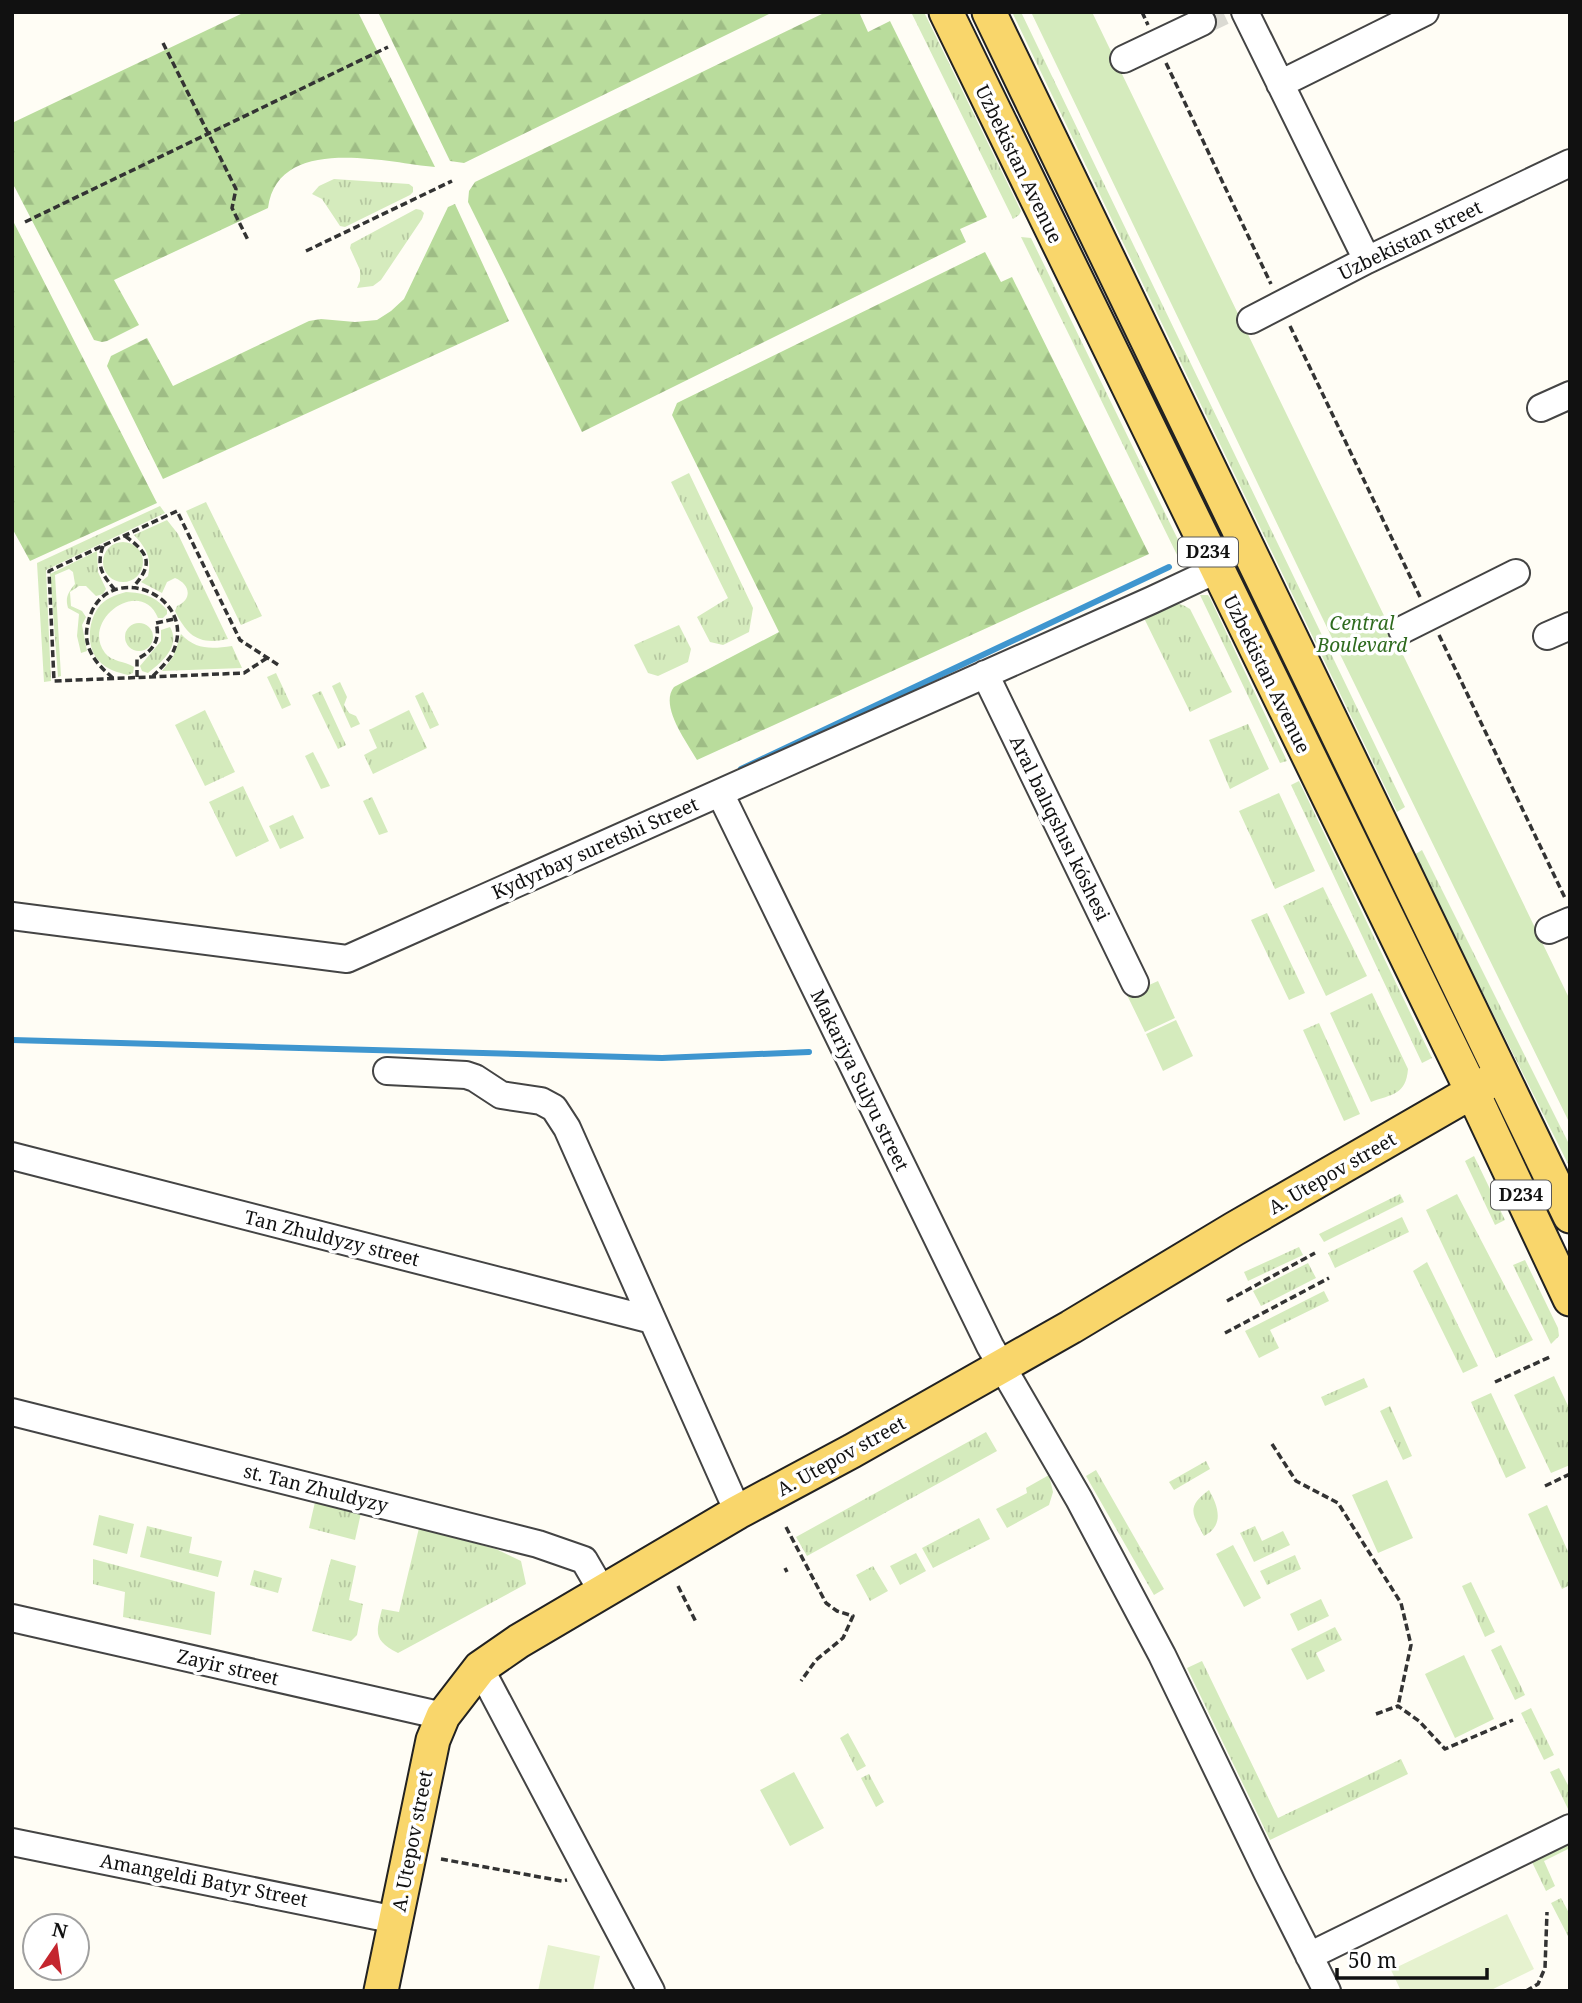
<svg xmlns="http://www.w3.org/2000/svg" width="1582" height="2003" font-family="'Noto Serif',serif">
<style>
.grass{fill:url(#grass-tufts)}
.forest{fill:url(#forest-firs)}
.park{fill:#d5ebbd}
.pitch{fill:#e6f2cf}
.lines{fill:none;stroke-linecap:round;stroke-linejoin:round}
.stream{stroke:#3f96cf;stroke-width:6}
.minor-tunnel{stroke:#dbdad3;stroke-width:26;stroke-dasharray:26 13;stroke-linecap:butt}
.minor-casing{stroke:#444;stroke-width:30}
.major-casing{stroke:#222;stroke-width:37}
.path{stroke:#333;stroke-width:3.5;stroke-dasharray:7 3.5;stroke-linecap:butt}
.minor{stroke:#fff;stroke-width:26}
.major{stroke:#f9d66b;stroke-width:33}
.labels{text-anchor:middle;stroke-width:7;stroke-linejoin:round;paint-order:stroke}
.shield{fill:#fff;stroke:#585858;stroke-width:2}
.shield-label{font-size:18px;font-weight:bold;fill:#111}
.street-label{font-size:19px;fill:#111;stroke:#fff}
.park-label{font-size:19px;font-style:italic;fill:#2f6b1f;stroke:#fff}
</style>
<defs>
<pattern id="grass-tufts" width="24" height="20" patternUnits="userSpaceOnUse" patternTransform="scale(1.75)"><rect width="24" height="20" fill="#d5ebbd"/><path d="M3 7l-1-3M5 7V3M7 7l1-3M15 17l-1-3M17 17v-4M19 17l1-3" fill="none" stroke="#b6c8a1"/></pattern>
<pattern id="forest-firs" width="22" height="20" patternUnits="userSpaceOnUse" patternTransform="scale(1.75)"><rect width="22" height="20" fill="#b9dc9c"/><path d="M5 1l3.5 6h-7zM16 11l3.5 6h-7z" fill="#9ebc85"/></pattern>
</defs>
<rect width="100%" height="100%" fill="#fffdf5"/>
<!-- grass -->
<path class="grass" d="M911 12H924L1021 211 1019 215 1013 219Z
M1012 12H1021L1405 807 1397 812Z
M334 179 409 184 413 187V192L410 195 345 227 340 226 322 199 312 194 319 186Z
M416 209 421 210 424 213 422 219 381 280 373 286 357 288 360 281V270L350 248 351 244Z
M1021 237 1031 238 1185 554 1186 558 1181 563Z
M689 473 753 608 749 632 723 645 710 642 697 617 728 598 671 482Z
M206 502 262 616 241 625 186 511Z
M160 506 165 513 46 570 51 681 44 682 37 563Z
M167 520 178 534 228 639C199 645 188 637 175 611L177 606C193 599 190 584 175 578L167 582 162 593 141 582 148 576C152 557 146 548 134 535Z
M103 562a20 20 0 1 1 40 0a20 20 0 1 1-40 0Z
M97 551 98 572 106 589 103 594 96 596 86 586H79L70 592 71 606 82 611 86 617 82 625 87 651 81 653 77 636 79 614 68 608C65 597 68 593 75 584L73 572 69 569 55 575 61 676 58 677 50 574Z
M126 592C144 593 155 596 167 610V614L163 618H158C141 576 80 620 105 653 112 662 125 661 134 667L133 673 128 675C117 672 107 670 99 661 86 648 88 622 98 608 104 599 115 595 126 592Z
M1200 595H1208L1210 598 1287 761 1280 763Z
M1173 603 1183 605 1190 609 1232 692 1190 712 1143 616Z
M125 637a14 14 0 1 1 28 0a14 14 0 1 1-28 0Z
M679 625 691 649 688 662 658 676 648 673 634 645Z
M170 627C181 646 162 662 148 673L142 671 140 666 161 641V630Z
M181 634C196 650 211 649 232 646L242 668 162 671 173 657Z
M276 673 291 705 282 709 267 677Z
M340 682 347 697 344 705 349 713 356 716 360 724 351 728 332 686Z
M321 691 346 745 338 749 312 695Z
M423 692 439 725 430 729 415 696Z
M205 710 235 772 205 786 175 725Z
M409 710 427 748 373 774 364 755 377 748 369 730Z
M1248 724 1269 769 1230 789 1209 740Z
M313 752 330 786 321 789 305 756Z
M1299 781 1432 1058 1422 1063 1291 785Z
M243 786 269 841 236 857 209 802Z
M1279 793 1315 871 1275 889 1239 811Z
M372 797 388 832 379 835 363 801Z
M293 815 304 838 280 849 269 826Z
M1422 850 1570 1146V1168L1414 855Z
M1323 887 1367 976 1326 996 1283 906Z
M1267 913 1305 993 1289 1000 1251 920Z
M1372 993 1408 1069C1406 1095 1392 1094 1371 1102L1330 1013Z
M1319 1023 1360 1114 1344 1121 1303 1030Z
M1474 1156 1505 1220 1495 1225 1465 1161Z
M1400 1194 1404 1202 1324 1242 1319 1234Z
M1457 1194 1533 1340 1496 1358 1426 1210Z
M1402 1217 1409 1232 1335 1268 1328 1253Z
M1299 1247 1303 1255 1248 1281 1244 1272Z
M1525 1260 1558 1328 1559 1336 1551 1344 1513 1265Z
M1427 1262 1478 1366 1463 1373 1413 1271Z
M1308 1263 1316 1278 1261 1306 1253 1291Z
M1324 1291 1329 1301 1270 1330 1279 1348 1259 1358 1245 1331Z
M1554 1376 1570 1410V1465L1551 1473 1514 1395Z
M1364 1378 1368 1387 1325 1406 1321 1397Z
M1491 1393 1526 1468 1506 1478 1471 1402Z
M1390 1406 1412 1456 1403 1460 1380 1411Z
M986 1432 997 1451 807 1556 796 1537Z
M1206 1461 1210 1469 1174 1490 1169 1482Z
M1096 1470 1164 1589 1154 1595 1086 1476Z
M1049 1475 1053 1492 1049 1505 1007 1528 996 1509 1027 1493 1026 1488Z
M1209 1490C1218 1506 1225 1525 1204 1536 1192 1514 1186 1507 1209 1490Z
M315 1502 361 1513 355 1540 309 1528Z
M1547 1505 1570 1556V1585L1562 1589 1528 1514Z
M99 1515 134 1524 127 1554 93 1545Z
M979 1518 990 1539 933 1568 922 1548Z
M147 1526 192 1537 189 1553 222 1561 218 1577 140 1557Z
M1255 1526 1262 1541 1283 1531 1290 1545 1254 1562 1240 1533Z
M419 1528 496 1549 521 1561 526 1584 398 1653C373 1640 376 1633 382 1609L399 1612Z
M916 1553 926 1571 900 1585 890 1566Z
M1295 1555 1301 1569 1267 1585 1260 1571Z
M93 1559 215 1592 211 1635 123 1617 125 1592 93 1584Z
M331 1559 356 1566 349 1600 363 1604 357 1635 351 1641 312 1631Z
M873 1566 888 1591 870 1601 856 1575Z
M254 1570 282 1578 278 1593 250 1585Z
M1471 1582 1495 1632 1485 1637 1462 1586Z
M1321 1599 1329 1616 1298 1631 1290 1614Z
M1335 1627 1342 1640 1316 1653 1325 1671 1307 1680 1291 1649Z
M1501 1645 1525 1695 1515 1700 1491 1650Z
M1202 1661 1278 1818 1401 1759 1408 1774 1270 1840 1187 1668Z
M1531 1708 1554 1755 1544 1760 1521 1713Z
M848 1733 866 1766 857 1771 840 1738Z
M1559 1768 1570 1789V1813L1550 1772Z
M869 1774 884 1802 876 1807 861 1778Z
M1570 1835V1848L1544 1861 1555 1886 1546 1891 1532 1862 1533 1854Z
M1561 1898 1570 1915V1940L1551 1903Z"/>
<!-- forest -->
<path class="forest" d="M245 12H358L435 167C384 162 278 134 268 208L114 280 139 325 107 341 102 342 94 340 12 182V123Z
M378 12H773L464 163 450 161Z
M826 12H859L868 32 890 21 987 217 960 229 966 242 582 432 468 202 469 191 475 182Z
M455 204 509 321 163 479 107 366 111 356 147 338 173 386 309 321 321 319 355 322 377 320 391 311 404 299 448 207Z
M12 219 157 503 30 561 12 528Z
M985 252 1001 282 1012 277 1149 554 697 760C687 742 659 706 674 687L779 632 672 415 677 403Z"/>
<!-- park -->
<path class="park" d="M1031 12H1092L1570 1000V1124L1333 640Z
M1158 981 1175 1018 1145 1032 1127 995Z
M1176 1020 1193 1056 1163 1071 1146 1034Z
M1387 1480 1413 1538 1378 1553 1352 1495Z
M1233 1545 1261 1598 1244 1607 1216 1554Z
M1464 1655 1494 1719 1455 1738 1425 1674Z
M794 1772 824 1828 790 1846 760 1790Z"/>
<!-- pitch -->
<path class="pitch" d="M1507 1914 1534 1969 1489 1991H1401L1391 1970Z
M548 1945 600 1956 593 1991H538Z"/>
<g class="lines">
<!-- stream -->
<path class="stream" d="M741 769 1169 567
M12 1040 662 1058 809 1052"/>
<!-- minor-tunnel -->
<path class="minor-tunnel" d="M1202 22 1223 12"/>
<defs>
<path id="minor" d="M1245 12 1367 260
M1124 59 1202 22
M1280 84 1425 12
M1251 320 1367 260 1570 163
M1541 408 1570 395
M1402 630 1516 573
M1547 636 1570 626
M985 674 1135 983
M720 793 990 1346 1079 1499 1162 1655 1268 1874 1327 1991
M12 916 347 959 1152 600 1216 570
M1549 930 1570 921
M387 1071 466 1075 475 1078 501 1095 541 1101 554 1108 567 1128 738 1512
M12 1156 652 1320
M12 1412 538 1544 584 1560 602 1591
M12 1618 443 1716
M480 1668 651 1991
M12 1842 396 1920
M1309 1956 1570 1828"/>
<path id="major" d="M946 12 1472 1091 1570 1299
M989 12 1570 1216
M381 1991 433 1740 443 1716 480 1668 519 1641 738 1512 852 1451 1071 1327 1234 1229 1501 1075"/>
</defs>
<!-- minor casing -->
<use href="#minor" class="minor-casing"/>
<!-- major casing -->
<use href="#major" class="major-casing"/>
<!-- path -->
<path class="path" d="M1142 12 1148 25
M163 43 236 189 232 208 248 240
M1166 63 1271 284
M25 222 388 47
M306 251 452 181
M1290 326 1420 597
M125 536C149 553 154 564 133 587
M103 546C96 567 102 574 115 590
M1439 635 1566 900
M267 658 244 673 54 681 49 571 177 511 240 640 280 666
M137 677V659C152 652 161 640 156 623L174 619
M113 678C95 663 82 647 88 623 103 555 204 595 171 656 166 663 159 670 153 676
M1227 1301 1315 1253
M1225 1333 1329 1278
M1495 1382 1552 1356
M1272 1444 1296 1481 1338 1503 1401 1603 1411 1645 1398 1706
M1545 1486 1570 1474
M786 1527 826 1603 837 1611 853 1616 843 1638 816 1660 801 1681
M785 1568 787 1572
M678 1586 696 1622
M1376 1714 1398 1706 1419 1721 1445 1749 1513 1720
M441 1859 562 1881 567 1880
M1526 1991 1538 1984 1545 1968 1547 1912"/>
<!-- minor -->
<use href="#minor" class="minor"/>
<!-- major -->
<use href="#major" class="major"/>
</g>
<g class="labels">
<!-- shield labels -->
<g class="shield">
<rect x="1178" y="537.5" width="60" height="29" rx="5"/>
<rect x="1491" y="1180.5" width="60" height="29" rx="5"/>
</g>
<g class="shield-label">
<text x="1208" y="558">D234</text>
<text x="1521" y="1201">D234</text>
</g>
<!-- street labels -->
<g class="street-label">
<text transform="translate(1019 164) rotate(64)" y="7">Uzbekistan Avenue</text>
<text transform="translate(1410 240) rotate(-26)" y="7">Uzbekistan street</text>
<text transform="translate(1267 674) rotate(64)" y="7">Uzbekistan Avenue</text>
<text transform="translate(1060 828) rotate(64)" y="7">Aral balıqshısı kóshesi</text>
<text transform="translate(595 848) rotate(-24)" y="7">Kydyrbay suretshi Street</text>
<text transform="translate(860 1080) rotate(64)" y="7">Makariya Sulyu street</text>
<text transform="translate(1332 1173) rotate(-30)" y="7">A. Utepov street</text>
<text transform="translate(332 1238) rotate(14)" y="7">Tan Zhuldyzy street</text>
<text transform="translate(841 1456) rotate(-29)" y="7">A. Utepov street</text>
<text transform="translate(316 1488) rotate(14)" y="7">st. Tan Zhuldyzy</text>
<text transform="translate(228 1667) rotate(13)" y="7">Zayir street</text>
<text transform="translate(412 1841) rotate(-79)" y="7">A. Utepov street</text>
<text transform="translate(204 1880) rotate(11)" y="7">Amangeldi Batyr Street</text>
</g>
<!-- park labels -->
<g class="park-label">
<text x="1362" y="630">Central<tspan x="1362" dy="22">Boulevard</tspan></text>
</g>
</g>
<!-- border -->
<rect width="1582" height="2003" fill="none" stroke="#111111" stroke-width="28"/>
<!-- north arrow -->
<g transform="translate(56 1947) rotate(13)"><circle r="33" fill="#ffffff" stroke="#a0a0a0" stroke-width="2"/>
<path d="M0-5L12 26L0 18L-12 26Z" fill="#c4262e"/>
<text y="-10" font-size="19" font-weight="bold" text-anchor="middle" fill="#111111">N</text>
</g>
<!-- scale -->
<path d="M1337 1968v10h150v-10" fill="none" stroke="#111111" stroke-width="3.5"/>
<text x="1348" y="1968" font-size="21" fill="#111111" stroke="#ffffff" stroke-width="5" paint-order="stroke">50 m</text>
</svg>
